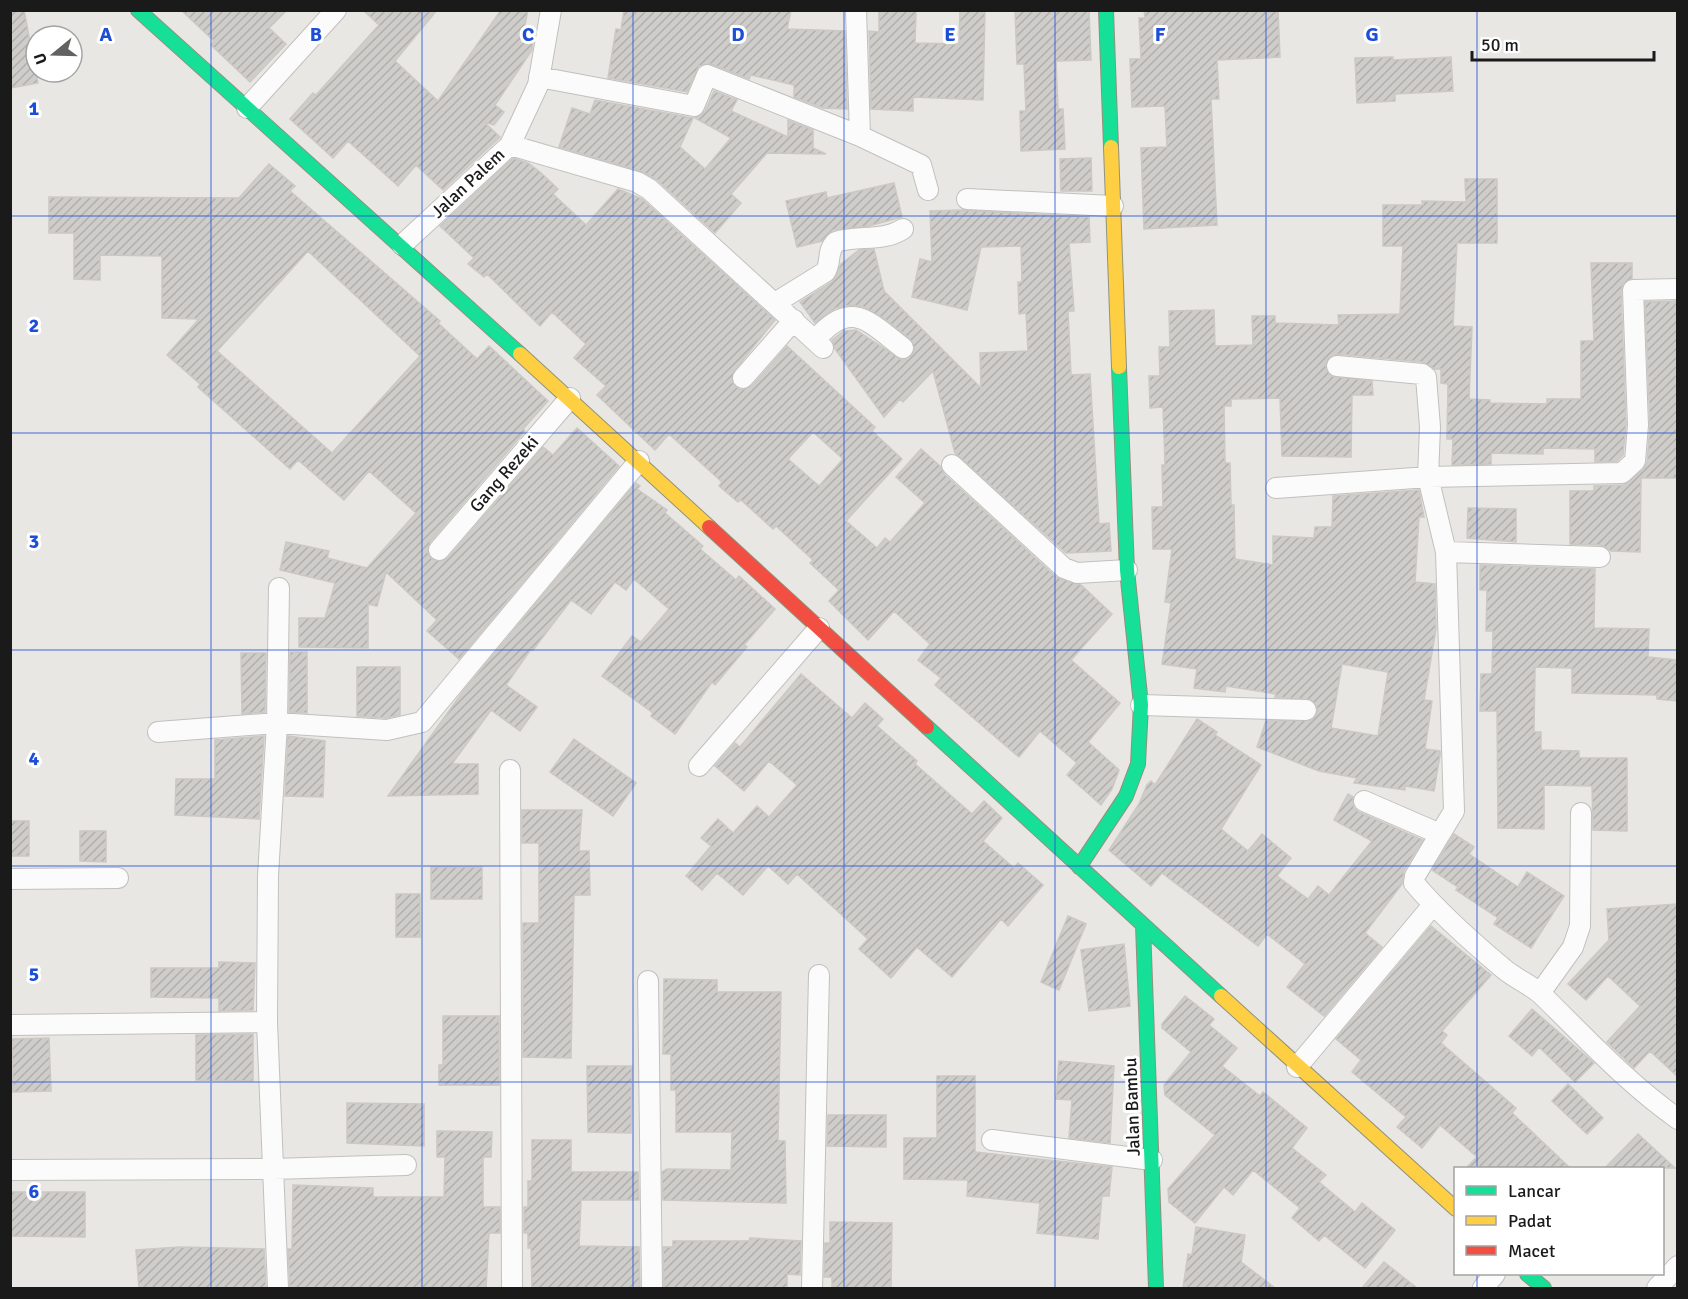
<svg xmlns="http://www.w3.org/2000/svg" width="1688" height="1299" font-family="Signika,sans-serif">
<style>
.building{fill:url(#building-hatch);stroke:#ccc8c4;stroke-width:1.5;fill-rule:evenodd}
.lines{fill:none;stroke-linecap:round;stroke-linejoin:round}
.street-casing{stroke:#c1c0bf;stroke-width:22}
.fast-casing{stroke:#90927c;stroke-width:16}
.slow-casing{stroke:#90927c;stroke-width:16}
.jam-casing{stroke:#90927c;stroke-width:16}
.street{stroke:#fcfbfb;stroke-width:20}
.fast{stroke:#16e098;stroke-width:14}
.slow{stroke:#ffcf43;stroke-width:14}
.jam{stroke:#f24e42;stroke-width:14}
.grid{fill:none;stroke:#1d4ed8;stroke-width:1.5;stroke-opacity:0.55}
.labels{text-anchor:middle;stroke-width:6;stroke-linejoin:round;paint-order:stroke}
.street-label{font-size:18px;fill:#1a1a1a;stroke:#fff}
.grid-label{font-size:20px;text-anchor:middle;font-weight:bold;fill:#1d4ed8;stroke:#fff;stroke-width:6;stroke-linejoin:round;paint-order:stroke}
</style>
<defs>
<pattern id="building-hatch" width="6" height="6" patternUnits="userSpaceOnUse" patternTransform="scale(1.5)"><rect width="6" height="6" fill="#cfcdca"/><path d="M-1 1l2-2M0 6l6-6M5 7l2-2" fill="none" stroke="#b1afad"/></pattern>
</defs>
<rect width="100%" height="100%" fill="#e9e7e3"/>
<!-- building -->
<path class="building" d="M10 10H24L38 83 10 88Z
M181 10H287L269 28 286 44 250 82 211 45 214 41Z
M363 10H437L395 61 438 101 501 10H528L523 34 533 41 532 50 495 105 504 112 494 125 484 122 500 137 443 190 416 165 398 186 348 141 333 158 290 119 313 93 316 95 379 25Z
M624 10H791L787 29 845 31 847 109 823 108 794 97V85L751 75 749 79 711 64 699 66 687 92 608 78 616 29 621 30Z
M879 10H916L915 43 959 44 960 10H985L983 100 913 97V111L871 109 869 31 879 32Z
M1015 10H1089L1091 60 1056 61 1058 109H1063L1065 149 1021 151 1020 111H1026L1024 64H1017Z
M1144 10H1278L1280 57 1217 60 1219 99H1211L1217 225 1144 229 1141 148 1167 147 1165 106 1132 107 1130 59H1141L1139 18H1145Z
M1393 57V60L1451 57 1453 91 1395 94V101L1357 103 1355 58Z
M714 91 737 100 731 111 788 137V120L813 130V148L826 154 767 153 731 194 741 203 715 233 657 180 643 172 559 147 572 108 590 114 595 100 693 118 680 147 705 169 731 138 695 118 705 111Z
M513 158 528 163 540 172 558 189 553 194 586 225 618 189 642 199 775 320 734 371 732 381 736 387 741 390 752 386 787 346 875 427 872 431 902 459 846 521 877 548 885 538 890 542 925 503 896 477 921 449 940 466 944 474 1056 577 1081 585 1112 614 1071 660 1120 703 1088 742 1119 770 1112 789 1101 805 1067 775 1077 763 1040 731 1019 757 935 685 941 678 918 660 930 644 894 611 868 640 829 601 839 590 810 563 813 560 776 526 773 529 741 500 738 502 719 486 722 482 669 434 655 450 597 395 606 386 574 358 586 344 552 312 540 326 487 274 484 277 468 264 474 258 440 226ZM813 432 843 459 819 486 788 459Z
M1091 158 1092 191H1061L1060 159Z
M269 164 295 186 290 191 440 321 438 323 477 359 489 346 548 401 523 429 525 431 430 542 428 553 432 559 442 561 448 558 543 447 553 455 577 428 619 466 459 659 427 631 437 620 386 572 377 606 368 604V648L299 647V618H325L335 583 280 570 286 542 329 551 327 558 367 568 416 513 369 471 344 500 298 460 290 469 198 387 200 384 167 355 199 319 162 318V256L100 255V280L74 279V233H49V197L239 198ZM308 251 420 356 332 453 217 351Z
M1465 179H1497V243H1457L1453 326 1472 327 1469 399 1490 400V403L1547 404V399H1581V341H1594L1591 263H1632V278L1623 284 1621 290 1626 425 1623 455 1617 461 1595 462V449L1543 448V454L1491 453V464L1452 465 1453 439H1447L1448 384 1441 383V369H1434L1423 362 1338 354 1328 359 1325 365 1331 376 1372 381 1373 395H1352L1351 457 1282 456 1280 398 1231 399V406H1224L1225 463H1230L1231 505H1234L1235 559 1273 565V536L1314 538 1315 527H1332L1333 496 1419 490 1424 517H1419L1415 582 1435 584 1436 629 1424 700 1432 701 1425 749 1440 751V755L1434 791 1405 786V790L1354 783 1357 778 1319 771 1257 747 1266 721 1312 720 1318 710 1312 700 1275 697 1276 694 1226 686 1225 692 1194 688 1197 669 1162 664 1171 603 1165 602 1172 549H1153L1152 507H1163L1162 465H1165L1163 407 1150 408 1149 376H1160L1159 347H1170L1169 311 1214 310 1215 346 1253 345 1252 316H1275V323L1339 325 1338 315 1400 314 1403 246H1383V205H1423L1422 201 1466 202ZM1342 664 1388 672 1378 736 1331 728Z
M894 183 902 217 869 226 833 230 822 241 797 247 786 201 826 192 827 198Z
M963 210 1089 217 1090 242 1069 243 1074 311H1068L1071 375 1090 374 1099 524 1109 523 1111 551 1066 553 955 453 933 371 903 402 900 399 884 417 835 349 832 340 844 331 856 330 902 360 908 359 915 350 910 339 886 320 864 307 850 305 836 308 815 323 800 302 832 282 841 264 859 250 874 249 884 291 981 388 980 353 1028 351 1026 313 1019 314 1018 282H1022L1021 246 981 247 967 310 912 297 920 259 932 262 930 211Z
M1677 301V478H1641L1640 552 1611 551 1601 545 1570 544V491H1594V486L1623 485 1643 470 1647 463 1650 425 1645 302Z
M636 483 640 486 637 489 667 510 665 513 703 546 700 549 736 580 739 576 775 609 744 645 747 647 715 685 712 682 675 734 651 716 653 713 602 676 632 636 641 642 669 609 634 579 626 590 615 582 591 614 571 600 533 650 531 649 506 685 537 707 520 731 491 710 452 764H478V794L388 796 464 690Z
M1468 508 1516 509V542L1467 538Z
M1480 565 1595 569 1594 628 1649 629 1648 657 1677 660V701L1657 699V695L1572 693V668L1535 667 1534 732H1541V750L1579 751V758H1627V831L1593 830 1592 786 1544 785V829L1498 828 1497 711H1480L1481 674H1492L1493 631H1486L1487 590H1480Z
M290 652H307V713L289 712Z
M241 653H266L265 712 242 714Z
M357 667H400V715L386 718 357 716Z
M801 674 852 718 865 703 883 719 877 726 917 761 915 764 972 814 984 801 1002 818 983 841 1014 868 1018 863 1043 885 1008 926 1001 919 952 977 917 947 891 978 859 949 868 939 797 874 788 884 768 866 743 895 717 873 702 890 686 876 711 846 701 838 718 819 733 833 757 806 769 817 797 785 769 761 744 791 715 766 735 743 740 747Z
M1197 719 1217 732 1215 735 1261 765 1221 829 1248 851 1262 834 1291 858 1277 876 1308 899 1318 886 1329 895 1372 841 1334 820 1348 794 1353 797 1354 808 1359 812 1423 840 1404 870 1402 884 1365 933 1382 947 1324 1016 1287 987 1305 964 1267 934 1258 946 1162 873 1151 886 1109 850 1139 804 1147 785 1151 781 1155 785Z
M264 736 259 819 175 815 176 779H215V740Z
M288 736 325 741 323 797 285 796Z
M574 739 636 783 613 816 550 772Z
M522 810H582L579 851H589L590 895H574L571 1058 523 1057V923H539V843H522Z
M10 821H29V856H10Z
M80 831H106V862L80 861Z
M1454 834 1474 847 1469 854 1518 887 1527 872 1564 896 1531 948 1494 924 1498 918 1456 890 1458 887 1432 870Z
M431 867H482V899H431Z
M396 894H420V937H396Z
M1677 904V1076L1650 1051 1634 1068 1607 1042 1640 1006 1608 976 1586 1000 1568 984 1609 940 1607 909Z
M1068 916 1086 924 1059 990 1041 982Z
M1431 926 1491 975 1442 1031 1447 1035 1441 1043 1516 1108 1512 1113 1570 1168H1466L1477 1157 1440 1125 1422 1148 1397 1127 1406 1117 1352 1072 1361 1060 1336 1039Z
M1124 944 1130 1006 1089 1011 1081 950Z
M219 962 255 963 253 1010 219 1011V998L151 997V968H219Z
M664 979 717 980V992H781L778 1141H785L786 1203 663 1200 662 1172 667 1169 731 1170 732 1132H676V1090H671V1054H663Z
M1185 996 1214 1019 1209 1025 1237 1048 1222 1066 1260 1096 1263 1092 1307 1128 1292 1148 1326 1175 1319 1182 1355 1212 1362 1203 1395 1230 1365 1268 1324 1235 1319 1241 1292 1218 1300 1208 1253 1170 1233 1195 1224 1187 1195 1223 1169 1202 1168 1189 1215 1135 1165 1095 1164 1085 1191 1052 1162 1028V1024Z
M1532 1009 1594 1063 1575 1082 1539 1047 1532 1056 1509 1036Z
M443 1016H499V1085H439V1065H443Z
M253 1034V1081L196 1080V1035Z
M49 1038 51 1091 13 1092 12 1039Z
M1059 1061 1114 1066 1110 1143 1069 1138 1072 1100 1056 1099Z
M587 1066H632L631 1133 588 1132Z
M937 1076H975V1152L1112 1167 1109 1196H1102L1098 1239 1037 1233 1040 1203 967 1196 968 1180 904 1179V1138H937Z
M1568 1084 1603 1118 1587 1134 1552 1101Z
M347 1103 424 1104V1146L347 1143Z
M828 1115H886V1147L827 1146Z
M437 1131 492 1132 491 1157H483V1207H500V1233H489L486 1288H290L288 1249H292L293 1185 373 1188V1197H444L445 1157H437Z
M1638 1134 1675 1168H1605Z
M532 1140H571V1172H638L639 1200H581L579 1246 639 1247 640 1288H532L531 1248H528V1233H524V1207H528V1181H532Z
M10 1192H85V1237L10 1236Z
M830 1222 892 1223 891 1288H832V1277H824L825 1243H830Z
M1196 1227 1245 1235 1241 1262 1275 1288H1183L1188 1254 1192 1255Z
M750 1238 801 1241 800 1275 787 1274V1288H664L663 1247H673V1241H749Z
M180 1247 264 1249 266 1288H139L136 1250Z
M1384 1262 1417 1288H1362Z"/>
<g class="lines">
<defs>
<path id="street" d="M539 77 694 106 707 75 860 136 856 10
M247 108 336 10
M860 136 921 165 928 190
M510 145 637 182 649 189 823 348
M967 199 1113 206
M402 245 510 145 538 85 551 10
M775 303 825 272C832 263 826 251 836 242 858 235 883 242 903 229
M815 340C851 298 868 321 903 348
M1337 366 1422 374 1426 377 1430 427 1428 477 1446 552 1454 811 1440 834 1364 801
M743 378 794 320
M952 465 1064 568 1077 573 1127 570
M1276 488 1428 477 1622 473 1635 461 1638 425 1633 290 1678 289
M439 550 570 398
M1446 552 1600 557
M1141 705 1306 710
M158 732 277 723 387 730 422 722 639 461
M699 766 819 628
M510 770 512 1288
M1440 834 1415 876 1414 883C1440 914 1473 943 1504 969 1516 979 1531 985 1542 995 1586 1038 1627 1083 1678 1119
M10 879 118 878
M648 981 652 1288
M1540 993 1573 947 1580 926 1581 813
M10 1025 267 1022
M1297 1067 1433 905
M992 1140 1152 1160
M10 1170 273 1169 406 1165
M278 1288 267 1022 268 876 277 723 279 588
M812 1288 819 975
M1483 1288 1495 1274
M1657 1288 1678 1266"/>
<path id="fast" d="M138 10 520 354
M1106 10 1111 147
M927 727 1221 996
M1079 867 1126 796 1138 764 1141 705 1127 570 1119 367
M1143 925 1156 1288
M1527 1274 1544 1288"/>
<path id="slow" d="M1111 147 1119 367
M520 354 709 527
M1221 996 1456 1209"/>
<path id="jam" d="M709 527 927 727"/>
</defs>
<!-- street casing -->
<use href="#street" class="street-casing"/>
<!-- fast casing -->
<use href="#fast" class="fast-casing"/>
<!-- slow casing -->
<use href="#slow" class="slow-casing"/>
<!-- jam casing -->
<use href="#jam" class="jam-casing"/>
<!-- street -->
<use href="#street" class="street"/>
<!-- fast -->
<use href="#fast" class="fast"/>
<!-- slow -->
<use href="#slow" class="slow"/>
<!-- jam -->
<use href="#jam" class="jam"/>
</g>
<!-- grid -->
<path class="grid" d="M211 10V1288M422 10V1288M633 10V1288M844 10V1288M1055 10V1288M1266 10V1288M1477 10V1168M10 216H1678M10 433H1678M10 650H1678M10 866H1678M10 1082H1678M1477 1274V1288"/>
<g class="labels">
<!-- street labels -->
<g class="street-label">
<text transform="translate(468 183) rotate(-43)" y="6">Jalan Palem</text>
<text transform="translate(504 474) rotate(-49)" y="6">Gang Rezeki</text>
<text transform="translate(1132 1107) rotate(-92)" y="6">Jalan Bambu</text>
</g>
</g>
<g class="grid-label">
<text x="106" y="41">A</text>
<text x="316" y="41">B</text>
<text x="528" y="41">C</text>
<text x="738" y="41">D</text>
<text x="950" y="41">E</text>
<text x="1160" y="41">F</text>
<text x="1372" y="41">G</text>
<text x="34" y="115">1</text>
<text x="34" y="332">2</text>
<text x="34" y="548">3</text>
<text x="34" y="765">4</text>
<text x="34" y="981">5</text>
<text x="34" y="1198">6</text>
</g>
<!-- border -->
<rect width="1688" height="1299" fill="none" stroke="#1a1a1a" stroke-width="24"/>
<!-- legend -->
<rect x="1454" y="1167" width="210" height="108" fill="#ffffff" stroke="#a3a3a3" stroke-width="1.5"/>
<rect x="1466" y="1186" width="30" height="9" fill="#16e098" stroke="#a3a3a3" stroke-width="1.5"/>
<text x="1508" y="1197" font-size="18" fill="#1a1a1a">Lancar</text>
<rect x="1466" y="1216" width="30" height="9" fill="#ffcf43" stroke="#a3a3a3" stroke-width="1.5"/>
<text x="1508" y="1227" font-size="18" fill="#1a1a1a">Padat</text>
<rect x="1466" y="1246" width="30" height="9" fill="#f24e42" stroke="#a3a3a3" stroke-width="1.5"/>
<text x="1508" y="1257" font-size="18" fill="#1a1a1a">Macet</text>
<!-- north arrow -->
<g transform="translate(54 54) rotate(251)"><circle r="28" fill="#ffffff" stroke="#a3a3a3" stroke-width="1.5"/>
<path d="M0-4.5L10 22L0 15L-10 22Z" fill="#626260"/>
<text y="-9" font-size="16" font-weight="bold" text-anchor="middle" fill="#1a1a1a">U</text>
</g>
<!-- scale -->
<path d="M1472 51v9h182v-9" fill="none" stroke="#1a1a1a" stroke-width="3"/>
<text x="1481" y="51" font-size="18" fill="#1a1a1a" stroke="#ffffff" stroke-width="4.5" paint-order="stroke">50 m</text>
</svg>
